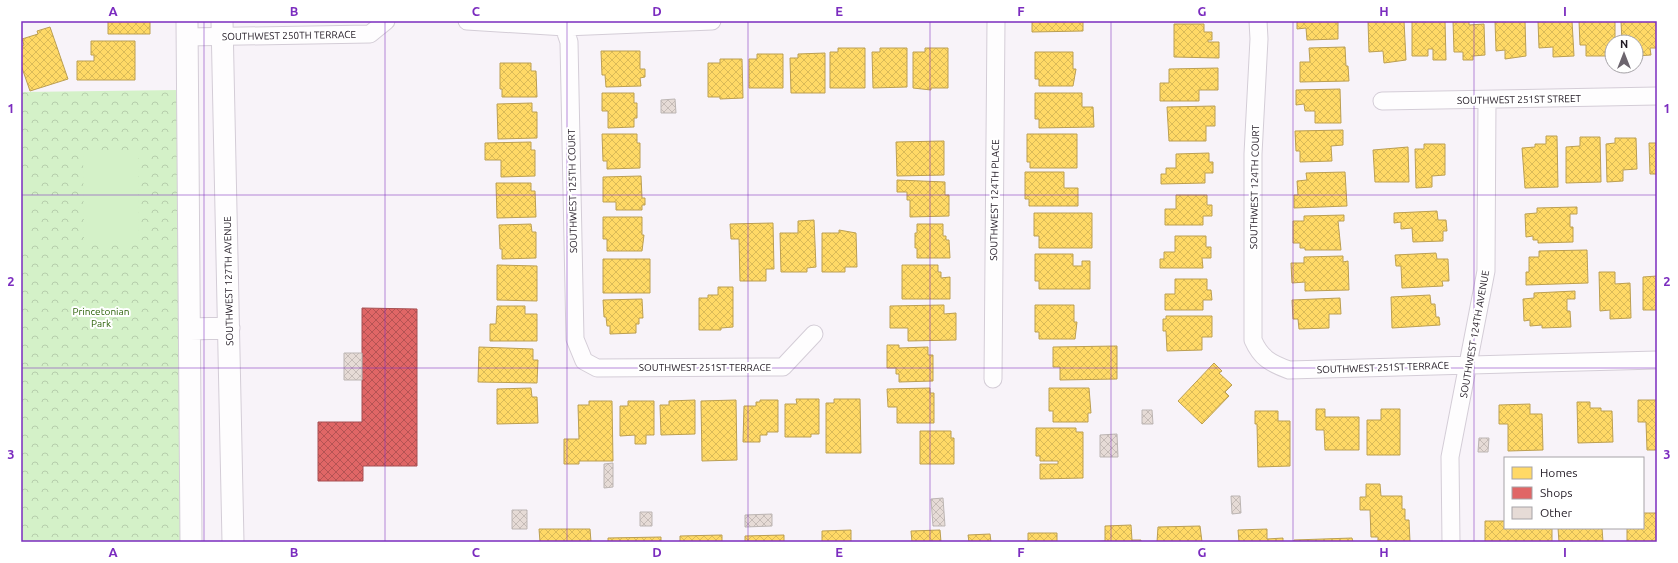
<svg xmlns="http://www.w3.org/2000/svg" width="1678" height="563" font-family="Ubuntu,sans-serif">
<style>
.park{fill:url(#park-crowns)}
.garden{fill:#d4f1c8}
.homes{fill:url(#homes-cross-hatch);stroke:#bc9f52}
.shops{fill:url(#shops-cross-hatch);stroke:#a74f52}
.building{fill:url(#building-cross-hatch);stroke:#bcb5b3}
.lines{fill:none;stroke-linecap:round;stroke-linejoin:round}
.minor-casing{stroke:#d4cdd7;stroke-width:19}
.tertiary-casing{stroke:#d4cdd7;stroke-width:23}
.minor{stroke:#fefdfe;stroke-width:17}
.tertiary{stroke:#fefdfe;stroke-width:21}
.grid{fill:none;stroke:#7b2cbf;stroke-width:1;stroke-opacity:0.55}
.labels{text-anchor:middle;stroke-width:4;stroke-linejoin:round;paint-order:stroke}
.street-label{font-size:10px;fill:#211923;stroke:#fff}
.park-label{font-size:10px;fill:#295f05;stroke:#fff}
.neatline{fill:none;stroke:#7b2cbf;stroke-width:1.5}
.grid-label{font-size:13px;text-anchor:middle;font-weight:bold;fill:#7b2cbf}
</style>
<defs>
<pattern id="park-crowns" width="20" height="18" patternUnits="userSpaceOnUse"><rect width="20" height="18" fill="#d4f1c8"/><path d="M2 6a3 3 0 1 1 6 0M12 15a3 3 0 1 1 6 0" fill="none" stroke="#b6ceac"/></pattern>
<pattern id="homes-cross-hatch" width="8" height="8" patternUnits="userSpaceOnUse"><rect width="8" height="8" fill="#ffd966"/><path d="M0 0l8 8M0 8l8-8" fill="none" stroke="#daba58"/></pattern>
<pattern id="shops-cross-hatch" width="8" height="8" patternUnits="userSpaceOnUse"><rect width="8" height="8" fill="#e06666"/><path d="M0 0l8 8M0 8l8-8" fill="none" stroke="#b55354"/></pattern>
<pattern id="building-cross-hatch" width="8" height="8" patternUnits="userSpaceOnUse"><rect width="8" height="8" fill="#e6dbd6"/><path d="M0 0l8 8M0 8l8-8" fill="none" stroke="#c5bbb7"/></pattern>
</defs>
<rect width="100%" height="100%" fill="#f8f3f9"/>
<!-- park -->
<path class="park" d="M180 90 182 542H21V92Z"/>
<!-- garden -->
<path class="garden" d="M83 153H138L139 244H84Z
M21 174H29V245H21Z"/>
<!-- homes -->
<path class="homes" d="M108 21H150V34H108Z
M1032 21H1083V31L1032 32Z
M1297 21H1338V39L1307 40 1306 28 1297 29Z
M1368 21H1404L1406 60 1384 63 1383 51 1369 52Z
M1412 21H1445L1446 60H1433V49H1428V56H1412Z
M1453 21H1469V25L1484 24 1485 55 1473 56V60H1463V52H1454Z
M1495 21H1525L1526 56 1505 59V50L1496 51Z
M1538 21H1572L1574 56 1553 57V47L1539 48Z
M1579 21H1615V42H1612V49H1608V56H1586V45H1580Z
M1621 21H1657V44L1656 48H1650L1651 55 1636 56V42H1622Z
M1174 24H1204V32H1212V40H1208V42H1219V58L1174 57Z
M50 27 68 79 30 91 21 65V47L24 45 22 39 38 34 37 31Z
M91 41H135V80H77V61H94V55H91Z
M1345 47 1346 66H1348L1349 81 1300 82V62H1310L1309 48Z
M838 48H865V88H830V52H838Z
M880 48H907V87L873 88 872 52H880Z
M925 48H948V88H931V90L913 88V52H925Z
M601 51H640V69H645V77L640 78 641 86 606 87 605 75H602Z
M1035 52H1073V69H1076L1073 86H1039V79H1035Z
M825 53V93H791L790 58H798V54Z
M757 54H783V88H749V59H757Z
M720 59H742L743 98 720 99V97H708V63H720Z
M500 63H531V71H536L537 97H502V89H500Z
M1218 68V90H1199V101H1160V83H1169V69Z
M1340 89 1341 123H1315V111H1305L1304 104 1296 105V90Z
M602 93H634V103H637V118H634V127L608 128V111H602Z
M1035 93H1082V107H1093L1094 127 1039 128V119H1035Z
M532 103V112H537V138L498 139 497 104Z
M1215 106V126H1206V141H1169L1167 107Z
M1343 130V145L1331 146 1332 161 1300 162V151H1296L1295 131Z
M602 134H637V143H640V168L607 169V161H603Z
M1027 134H1077V168H1030V162H1027Z
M1546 136H1557L1558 187 1525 188 1522 148 1535 147V144H1546Z
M1580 137H1600L1601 182 1566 183V147L1580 146Z
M1615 138H1636L1637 169 1623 170V181L1607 182 1606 144 1615 143Z
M944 141V175L897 176 896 142Z
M531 142V150H535V176L501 177V160H485V143Z
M1649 143H1657V174H1650Z
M1424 144H1445V175L1432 176V187L1416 188 1415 149H1424Z
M1408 147 1409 182H1375L1373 150Z
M1209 153V162H1213V173H1205V183L1161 184V174H1166V168H1176V154Z
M1025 172H1064V188H1078V206H1029V199H1025Z
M1345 172 1347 206 1294 208V195H1298L1297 181 1307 180 1306 173Z
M641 176 642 198H645V205H642V210H616V202H603V177Z
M897 180 945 182V195H949V216L910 217V200H907V192H897Z
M496 183H531V191H535L536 217 497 218Z
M1176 195H1207V205H1212V216H1203V225H1165V209H1176Z
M1577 207V214H1570V227H1573V242L1538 243V240H1533V236L1526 237 1525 214 1537 213V208Z
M1437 211 1438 220H1446L1447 231H1443V241L1413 242 1412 228 1401 229V222L1394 223V213Z
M1034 213H1092V248H1039V236H1034Z
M1344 215V221H1338L1341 250H1305V248H1300V243H1293V221H1304V216Z
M603 217H642V235H644L642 251H607V239H603Z
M814 220 816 267 807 268V272H781L780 233H798V221Z
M773 223 774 269H766V281H740L739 239H731L730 224Z
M531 224 532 232H536V258L502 259V249H500L499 225Z
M917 224H943V236H946V240H949L950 258H917V248H915V233H917Z
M839 230 856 233 857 267H845V272H822V233H839Z
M1175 236H1206V247H1211V258H1202L1203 268H1160V259H1164V252H1175Z
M1587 250 1588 283 1526 285V272H1529V257H1539V251Z
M1436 253 1437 259H1448L1449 281H1442L1443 286 1402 288 1401 266H1396L1395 255Z
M1035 254H1073V266H1082V261H1090V289H1039V281H1035Z
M1343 256V262L1348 261 1349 290 1305 291V282L1292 283 1291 263H1304V257Z
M603 259H650V293H603Z
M497 265 537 266V301L497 300Z
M902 265H938V272H941V278L950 277V299H902Z
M1599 272H1615V284L1630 283 1631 318 1610 319V310L1600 311Z
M1657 276V310H1643V277Z
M1175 279H1207V290H1211L1212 300H1203V310H1165V294H1175Z
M718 287H733V327L721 328V330H699V298H708V295H718Z
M1575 291V299H1567V311H1570L1571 327 1542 328V325L1530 326V320L1524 321 1523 299 1534 298V293Z
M1430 295 1431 304H1435L1436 317H1439L1440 325 1392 328 1391 297Z
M1340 298 1341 314H1329V328L1299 329 1298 319H1293L1292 300Z
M642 299 643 318H639V324H636V333L610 334V326H607L606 317H604L603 300Z
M944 305V314L956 313V340L908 341V328H890V306Z
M1035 305H1074V322H1077L1075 339H1039V332H1035Z
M497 306H525V314H537V341H490V324H496Z
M1166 316H1212V337H1202V350L1167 351 1166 331H1163V319H1166Z
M887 345H899V348L928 347V355H933V381L899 382V374H896V368H887Z
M1117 346V379L1060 380V367H1053V347Z
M479 347 533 349V360H538L537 383 478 382Z
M1214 363 1222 371 1219 373 1232 385 1225 392 1229 396 1202 424 1178 401Z
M531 388 532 397H537L538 423 497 424V389Z
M930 388V393H934V423H897V407H888L887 389Z
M1049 388H1089L1091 413H1088V422H1053V411H1049Z
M796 399H819V434H811V437H785V404H797Z
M834 399H860L861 453H826V403H834Z
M695 400V434L661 435 660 405H669V401Z
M736 400 737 460 702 461 701 401Z
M760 400H778V432H767V435H760V442H743L744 406H756V402H760Z
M1638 400H1657V450H1647L1646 422H1638Z
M589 401H612L613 461H579V464H564V439H579L578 405H589Z
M628 401H654V435H646V444H635V435L620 436V406H628Z
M1577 402H1590V408H1601V411H1612L1613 442 1578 443Z
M1530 404V414H1542L1543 450 1508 451V424H1499V405Z
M1316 409H1325V417H1359V450H1325L1324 430H1316Z
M1381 409H1400V455H1367V420H1381Z
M1255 411H1278V421H1290V466L1258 467 1257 424H1255Z
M1036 428H1076V432H1083V478L1040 479V464H1058V461H1040V456H1036Z
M920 431H951V438H954V464H920Z
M1366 484H1380L1381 496H1402V509H1405V520H1409L1410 542H1378V537H1371L1370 510H1360V497H1366Z
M1643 513H1657V542H1627V528H1643Z
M1485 521H1505V528H1552V542H1485Z
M1131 525 1132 540H1141V542H1089L1105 541V526Z
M1200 526 1202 542H1157L1158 527Z
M1558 528H1602L1603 542H1559Z
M539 529H590L591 542H540Z
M1267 529V539L1283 538V542H1239L1238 530Z
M851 530V542H872H822V531Z
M940 530 941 542H912L911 531Z
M1028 533H1057V542H1028Z
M990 534 991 542H969L968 535Z
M722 535V542H680V536Z
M784 535V542H745V536Z
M661 537V542H608V538Z
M1352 538 1353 542H1294V540Z"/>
<!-- shops -->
<path class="shops" d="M362 308 417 309V466H363V481H318V422H362Z"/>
<!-- building -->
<path class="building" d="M675 99 676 113H661V100Z
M344 353H362V380H344Z
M1142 410H1152L1153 424H1142Z
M1117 434 1118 457H1100V435Z
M1479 438H1489L1488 452H1478Z
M613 463V487L604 488V464Z
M1231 496H1240L1241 513 1232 514Z
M943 498 945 526H933L931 499Z
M512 510H527V529H512Z
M640 512H652V526H640Z
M772 514V526L745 527V515Z"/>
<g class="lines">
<defs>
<path id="minor" d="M467 21 565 27 712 21
M562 21 569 42 575 339 584 361 597 368 783 367 814 334
M1258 21 1259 39 1253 154V340C1261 358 1270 363 1289 370L1657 360
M187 37 370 34 386 21
M1382 101 1657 96
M993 379 996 21
M1451 542 1450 457 1486 271 1487 100"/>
<path id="tertiary" d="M187 21 191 542
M222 21 233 542
M190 329 229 328"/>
</defs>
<!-- minor casing -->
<use href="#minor" class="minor-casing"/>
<!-- tertiary casing -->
<use href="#tertiary" class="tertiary-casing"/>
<!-- minor -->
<use href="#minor" class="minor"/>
<!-- tertiary -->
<use href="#tertiary" class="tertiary"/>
</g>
<!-- grid -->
<path class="grid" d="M204 21V542M385 21V542M567 21V542M748 21V542M930 21V542M1111 21V542M1293 21V542M1474 21V542M21 195H1657M21 368H1657"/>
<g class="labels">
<!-- street labels -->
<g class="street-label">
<text transform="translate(289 35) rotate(-1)" y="4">SOUTHWEST 250TH TERRACE</text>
<text transform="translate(1519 99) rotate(-1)" y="4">SOUTHWEST 251ST STREET</text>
<text transform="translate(1254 187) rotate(-89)" y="4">SOUTHWEST 124TH COURT</text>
<text transform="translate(572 191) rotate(-91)" y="4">SOUTHWEST 125TH COURT</text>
<text transform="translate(994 200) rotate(-89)" y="4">SOUTHWEST 124TH PLACE</text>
<text transform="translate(228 281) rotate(-91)" y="4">SOUTHWEST 127TH AVENUE</text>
<text transform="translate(1474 334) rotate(-80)" y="4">SOUTHWEST 124TH AVENUE</text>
<text x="705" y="371">SOUTHWEST 251ST TERRACE</text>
<text transform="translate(1383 367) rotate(-2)" y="4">SOUTHWEST 251ST TERRACE</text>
</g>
<!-- park labels -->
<g class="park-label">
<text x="101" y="315">Princetonian<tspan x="101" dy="12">Park</tspan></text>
</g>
</g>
<!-- border -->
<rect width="1678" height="563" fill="none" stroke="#ffffff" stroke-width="44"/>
<!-- legend -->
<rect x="1504" y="457" width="140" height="72" fill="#ffffff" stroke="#a6a3a7"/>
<rect x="1512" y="467" width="20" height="12" fill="#ffd966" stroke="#a6a3a7"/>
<text x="1540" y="477" font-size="12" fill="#211923">Homes</text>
<rect x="1512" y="487" width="20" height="12" fill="#e06666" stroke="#a6a3a7"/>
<text x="1540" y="497" font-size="12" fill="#211923">Shops</text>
<rect x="1512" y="507" width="20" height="12" fill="#e6dbd6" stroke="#a6a3a7"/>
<text x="1540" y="517" font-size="12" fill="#211923">Other</text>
<!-- north arrow -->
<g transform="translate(1624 54)"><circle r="19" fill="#ffffff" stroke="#a6a3a7"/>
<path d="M0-3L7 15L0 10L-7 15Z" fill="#6c656e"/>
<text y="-6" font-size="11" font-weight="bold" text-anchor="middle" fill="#211923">N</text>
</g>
<rect x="22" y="22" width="1634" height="519" class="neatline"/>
<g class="grid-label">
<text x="113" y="16">A</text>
<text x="294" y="16">B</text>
<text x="476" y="16">C</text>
<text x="657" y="16">D</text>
<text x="839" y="16">E</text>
<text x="1021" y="16">F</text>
<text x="1202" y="16">G</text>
<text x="1384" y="16">H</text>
<text x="1565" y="16">I</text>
<text x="11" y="113">1</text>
<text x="1667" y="113">1</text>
<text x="11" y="286">2</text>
<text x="1667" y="286">2</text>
<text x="11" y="459">3</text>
<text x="1667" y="459">3</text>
<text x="113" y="557">A</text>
<text x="294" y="557">B</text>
<text x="476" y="557">C</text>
<text x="657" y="557">D</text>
<text x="839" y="557">E</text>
<text x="1021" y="557">F</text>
<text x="1202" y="557">G</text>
<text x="1384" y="557">H</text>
<text x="1565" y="557">I</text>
</g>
</svg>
